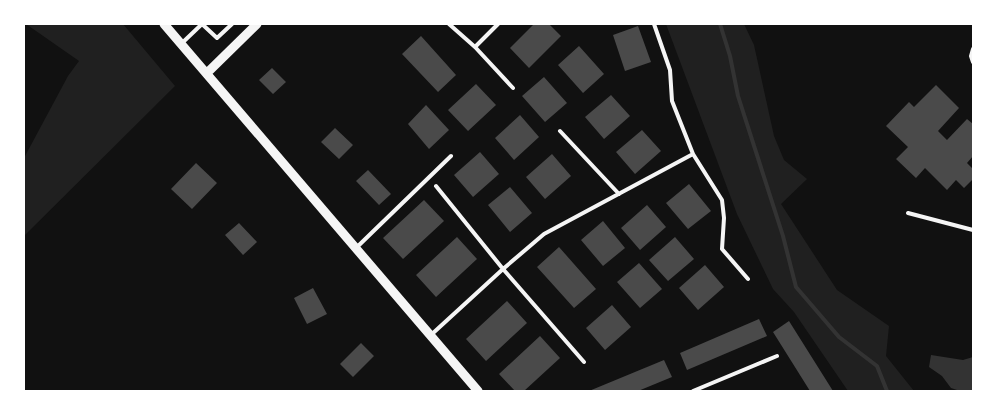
<svg xmlns="http://www.w3.org/2000/svg" width="997" height="415" font-family="Overpass,sans-serif">
<style>
.green{fill:#202020}
.water{fill:#333}
.lines{fill:none;stroke-linecap:round;stroke-linejoin:round}
.stream{stroke:#333;stroke-width:4}
.building{fill:#4a4a4a}
.service{stroke:#f5f5f5;stroke-width:4}
.tertiary{stroke:#f5f5f5;stroke-width:9}
</style>
<rect width="100%" height="100%" fill="#111"/>
<!-- green -->
<path class="green" d="M26 24H123L175 86 24 236V158L68 76 79 61Z
M666 24H744L754 45 774 136 784 160 807 179 781 204 837 290 889 326 886 356 914 391H848L794 312 773 289 737 214Z"/>
<!-- water -->
<path class="water" d="M931 355 963 360 973 357V391H960L951 388 942 376 929 367Z"/>
<g class="lines">
<!-- stream -->
<path class="stream" d="M720 24 730 56 738 96 783 236 796 287 839 337 877 366 887 391"/>
</g>
<!-- building -->
<path class="building" d="M534 24H549L561 36 529 68 510 48Z
M638 26 651 62 625 71 613 35Z
M421 36 456 75 438 92 402 54Z
M579 46 604 74 583 93 558 65Z
M272 68 286 82 273 94 259 80Z
M544 77 567 103 545 122 522 96Z
M476 84 496 105 468 131 448 110Z
M936 85 959 108 938 131 947 140 967 119 973 124V156L967 163 973 169V179L964 188 956 180 947 190 925 168 916 178 896 159 908 147 886 126 909 102 914 107Z
M611 95 630 116 604 139 585 117Z
M426 105 449 130 429 149 408 124Z
M520 115 539 137 514 160 495 138Z
M335 128 353 145 339 159 321 142Z
M642 130 661 151 635 174 616 152Z
M480 152 499 174 473 197 454 175Z
M552 154 571 176 545 199 526 177Z
M196 163 217 183 192 209 171 189Z
M368 170 391 194 379 205 356 181Z
M689 184 711 211 688 229 666 203Z
M510 187 532 213 510 232 488 205Z
M424 200 444 221 403 259 383 238Z
M647 205 666 227 640 250 621 228Z
M603 221 625 248 603 266 581 240Z
M239 223 257 242 243 255 225 235Z
M457 237 477 259 436 297 416 275Z
M675 237 694 259 668 281 649 260Z
M559 247 596 289 574 308 537 267Z
M639 263 662 289 640 308 617 282Z
M705 265 724 287 698 310 679 288Z
M313 288 327 314 307 324 294 298Z
M507 301 527 323 486 361 466 339Z
M612 305 631 327 605 350 586 328Z
M759 319 767 336 687 370 680 353Z
M789 321 833 391H810L773 332Z
M540 336 560 358 524 391H515L499 374Z
M361 343 374 356 353 377 340 364Z
M664 360 672 377 638 391H589Z"/>
<g class="lines">
<!-- service -->
<path class="service" d="M202 24 217 38 232 24
M449 24 475 47 513 88
M654 24 670 70 672 101 693 154 722 200 724 218 722 249 748 279
M181 44 202 24
M475 47 498 24
M973 49 971 56 973 62
M560 131 619 194
M436 186 503 269 584 362
M908 213 973 230
M356 248 451 156
M432 334 503 269 544 234 693 154
M693 391 777 356"/>
<!-- tertiary -->
<path class="tertiary" d="M164 24 478 391
M207 73 257 24"/>
</g>
<!-- border -->
<rect width="997" height="415" fill="none" stroke="#ffffff" stroke-width="50"/>
</svg>
